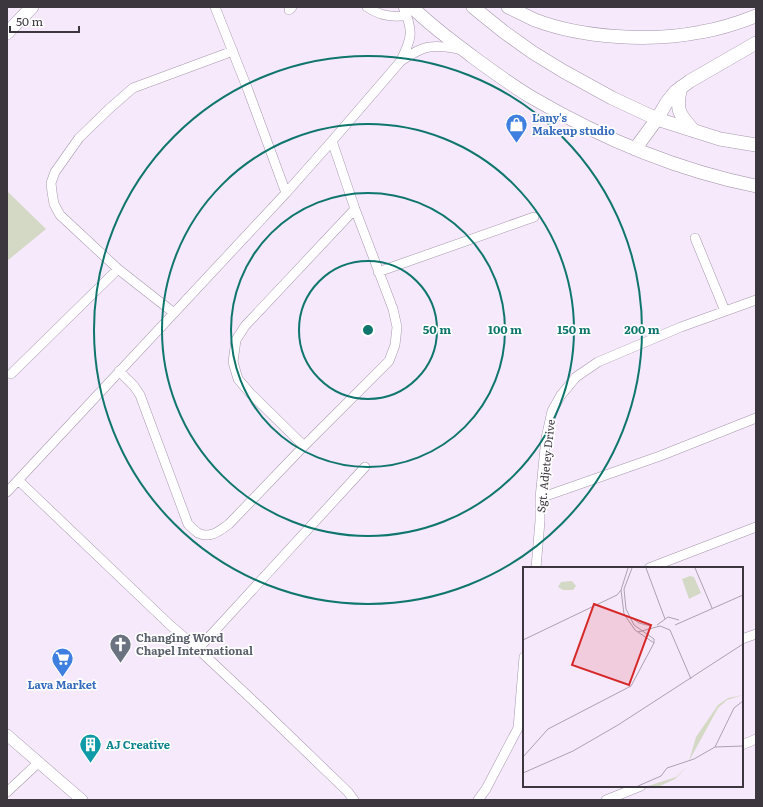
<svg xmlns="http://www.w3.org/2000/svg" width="763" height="807" font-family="Literata,serif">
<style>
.green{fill:#d4d9c6}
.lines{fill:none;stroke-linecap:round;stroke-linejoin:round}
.minor-casing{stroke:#a697ac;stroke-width:10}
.tertiary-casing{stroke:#a697ac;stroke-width:12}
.secondary-casing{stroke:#a697ac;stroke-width:14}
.minor{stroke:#fff;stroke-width:9}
.tertiary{stroke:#fff;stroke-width:11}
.secondary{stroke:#fff;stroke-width:13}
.ring{fill:none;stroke:#0f766e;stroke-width:2}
.labels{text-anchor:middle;stroke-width:3.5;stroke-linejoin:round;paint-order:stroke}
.shop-label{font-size:11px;font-weight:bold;fill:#366cbe;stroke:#fff;text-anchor:start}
.street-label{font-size:11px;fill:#3c363f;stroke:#fff}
.worship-label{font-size:11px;font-weight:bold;fill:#5b616d;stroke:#fff;text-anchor:start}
.culture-label{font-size:11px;font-weight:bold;fill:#0d838f;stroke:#fff;text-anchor:start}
.inset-road{fill:none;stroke:#aca1b0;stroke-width:1}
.view{fill:#d62828;fill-opacity:0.15;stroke:#d62828;stroke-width:2}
.inset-edge{fill:none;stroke:#3c363f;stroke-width:2}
.centre{fill:#0f766e;stroke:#fff;stroke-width:2}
.ring-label{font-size:12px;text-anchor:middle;font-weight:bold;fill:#0f766e;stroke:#fff;stroke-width:3.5;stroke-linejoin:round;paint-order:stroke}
</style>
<rect width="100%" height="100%" fill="#f6e9fc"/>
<!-- green -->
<path class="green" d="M7 191 46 229 7 261Z"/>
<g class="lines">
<defs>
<path id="minor" d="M215 7 248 90 286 193
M367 7C380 16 392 18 407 15
M289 10 292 7
M401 61C410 55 420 48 430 47 441 45 452 48 463 50
M695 238 725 311
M378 272 534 217
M174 313 118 269 60 215 54 204 52 192 51 183 55 172 79 138 109 109 133 88 233 51
M119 371 134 386 140 395 188 524C191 527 195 531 198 533 211 539 219 531 229 524L304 446 389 361 395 345 397 327 393 309 355 209 332 141
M11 374 118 269
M304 446 250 393 238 379 233 362 236 340 245 326 355 209
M18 480 170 625 198 649 263 710 348 792 354 800
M7 492 286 193 332 141 400 62C412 39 414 31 403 7
M540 498 660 456 756 418
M536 568 540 521V498L546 438 552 411 561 395 576 377 598 362 681 327 756 300
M649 568 756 527
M742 639 756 634
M198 649 365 467
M742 745 756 739
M7 792 38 763
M478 800 486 789 518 728 524 657
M606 800 641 786"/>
<path id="tertiary" d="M7 735 82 800"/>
<path id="secondary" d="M412 7C431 26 452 41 473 57 492 71 511 85 531 97 601 138 676 170 756 186
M473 7 504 32 532 52 563 71 612 98 657 119 679 126 720 139 756 145
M508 7C517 11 526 16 535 20 582 38 651 42 701 32 720 29 738 23 756 16
M7 33 32 7
M681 87C675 110 679 114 694 131
M635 149 657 119 667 102 675 92 690 81 756 43"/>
</defs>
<!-- minor casing -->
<use href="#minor" class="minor-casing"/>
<!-- tertiary casing -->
<use href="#tertiary" class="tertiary-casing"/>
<!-- secondary casing -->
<use href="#secondary" class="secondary-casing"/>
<!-- minor -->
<use href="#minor" class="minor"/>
<!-- tertiary -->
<use href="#tertiary" class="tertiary"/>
<!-- secondary -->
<use href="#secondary" class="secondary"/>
</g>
<!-- distance rings -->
<g class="ring">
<circle cx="368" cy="330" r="69"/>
<circle cx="368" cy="330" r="137"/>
<circle cx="368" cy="330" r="206"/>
<circle cx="368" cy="330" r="274"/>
</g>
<!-- icons -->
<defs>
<symbol id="shop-pin" viewBox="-11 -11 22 30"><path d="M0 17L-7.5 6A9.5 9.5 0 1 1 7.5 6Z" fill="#3f7fe0" stroke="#fff"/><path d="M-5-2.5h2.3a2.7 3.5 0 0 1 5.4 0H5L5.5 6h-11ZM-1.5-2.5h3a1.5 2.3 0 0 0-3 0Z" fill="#fff"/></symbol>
<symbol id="church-pin" viewBox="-11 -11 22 30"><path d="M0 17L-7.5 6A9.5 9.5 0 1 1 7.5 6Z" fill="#6b7280" stroke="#fff"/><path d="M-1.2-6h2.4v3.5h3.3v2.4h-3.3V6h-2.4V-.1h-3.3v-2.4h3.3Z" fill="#fff"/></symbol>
<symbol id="supermarket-pin" viewBox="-11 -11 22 30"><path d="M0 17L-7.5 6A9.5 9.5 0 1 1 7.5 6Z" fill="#3f7fe0" stroke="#fff"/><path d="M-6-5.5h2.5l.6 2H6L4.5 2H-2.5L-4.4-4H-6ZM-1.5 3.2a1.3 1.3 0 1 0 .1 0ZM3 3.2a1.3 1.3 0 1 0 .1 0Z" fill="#fff"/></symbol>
<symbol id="building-pin" viewBox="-11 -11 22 30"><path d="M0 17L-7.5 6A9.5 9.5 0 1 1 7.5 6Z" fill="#0f9aa8" stroke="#fff"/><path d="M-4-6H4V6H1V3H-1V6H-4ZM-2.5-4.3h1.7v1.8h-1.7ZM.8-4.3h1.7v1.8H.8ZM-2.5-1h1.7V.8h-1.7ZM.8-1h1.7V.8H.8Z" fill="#fff"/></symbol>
</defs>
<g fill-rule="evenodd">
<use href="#shop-pin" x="504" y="112" width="25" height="34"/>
<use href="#church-pin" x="108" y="632" width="25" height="34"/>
<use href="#supermarket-pin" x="50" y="646" width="25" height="34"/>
<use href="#building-pin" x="78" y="732" width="25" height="34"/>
</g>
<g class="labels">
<!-- shop labels -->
<g class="shop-label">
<text x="532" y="122">Lany's<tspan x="532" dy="13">Makeup studio</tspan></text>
<text x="62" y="689" text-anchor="middle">Lava Market</text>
</g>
<!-- street labels -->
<g class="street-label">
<text transform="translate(546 466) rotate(-84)" y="4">Sgt. Adjetey Drive</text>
</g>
<!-- worship labels -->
<g class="worship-label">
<text x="136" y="642">Changing Word<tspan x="136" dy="13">Chapel International</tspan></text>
</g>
<!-- culture labels -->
<g class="culture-label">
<text x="106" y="749">AJ Creative</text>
</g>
</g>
<!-- overview -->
<g transform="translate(523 567)">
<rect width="220" height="220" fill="#f6e9fc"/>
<path d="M167 9 171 10 178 26 166 32 159 12ZM49 14 53 19 50 23H40L35 20 38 15ZM220 128 204 133 195 141 166 194 173 170 195 138 205 131ZM165 199 152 212 137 219H125L153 210Z" fill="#d4d9c6"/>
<path class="inset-road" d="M105 1 98 23 101 47 112 63 131 76M109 1 101 22 103 42 111 58 131 72V76M123 1 142 52M172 1 189 41M109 51 116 56 128 59M134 58 145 50 156 53M152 58 220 28M115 65 137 59 147 63 168 112M0 73 94 28 98 23M192 180 211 141 220 134M0 190 25 162 108 119 131 76M0 206 50 184 95 158 220 77M115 219 138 209 144 201 171 192 192 180 220 179"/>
<path class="view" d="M71 37 128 58 106 118 49 98Z"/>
<rect width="220" height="220" class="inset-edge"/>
</g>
<circle cx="368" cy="330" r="6" class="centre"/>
<g class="ring-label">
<text x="437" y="334">50 m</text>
<text x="505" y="334">100 m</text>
<text x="574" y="334">150 m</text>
<text x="642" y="334">200 m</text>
</g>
<!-- border -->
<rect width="763" height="807" fill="none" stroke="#3c363f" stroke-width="16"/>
<!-- scale -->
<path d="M10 26v6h69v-6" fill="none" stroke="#3c363f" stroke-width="2"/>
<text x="16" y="26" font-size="12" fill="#3c363f" stroke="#ffffff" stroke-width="3" paint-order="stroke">50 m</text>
</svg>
